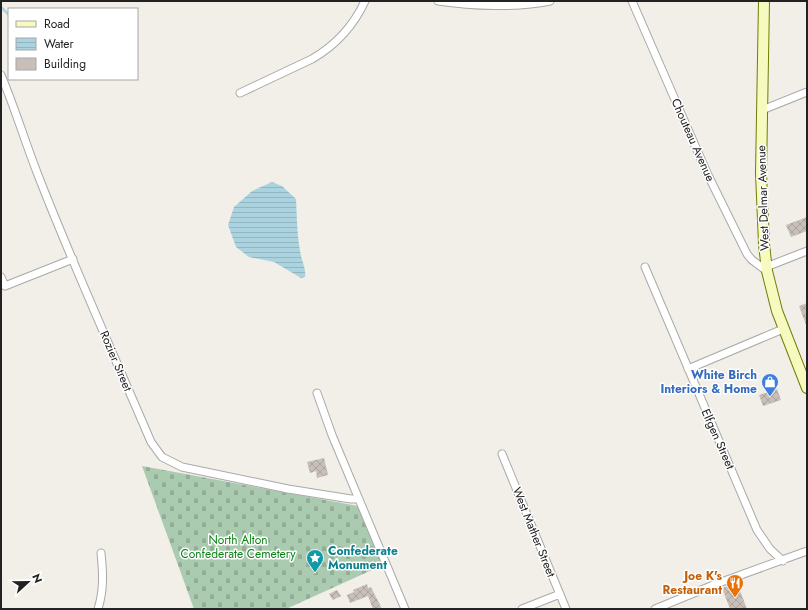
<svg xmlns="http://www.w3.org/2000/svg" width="808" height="610" font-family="Jost,sans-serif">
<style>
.cemetery{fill:url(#cemetery-stones)}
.water{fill:url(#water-rules)}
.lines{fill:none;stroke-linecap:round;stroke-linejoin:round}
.stream{stroke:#aad3df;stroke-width:2.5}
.building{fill:url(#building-cross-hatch)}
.street-casing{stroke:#a9a9a9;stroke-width:9}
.secondary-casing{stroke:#707d05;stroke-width:12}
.street{stroke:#fff;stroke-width:7}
.secondary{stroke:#f7fabf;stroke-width:10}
.labels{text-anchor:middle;stroke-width:3;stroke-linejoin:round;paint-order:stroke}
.street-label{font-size:12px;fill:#222;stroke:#fff}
.shop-label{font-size:12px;font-weight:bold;fill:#366cbe;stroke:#fff;text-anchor:end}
.park-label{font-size:12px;fill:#0c8416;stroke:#fff}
.culture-label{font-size:12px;font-weight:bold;fill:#0d838f;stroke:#fff;text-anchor:start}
.food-label{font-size:12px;font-weight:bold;fill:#c56008;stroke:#fff;text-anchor:end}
</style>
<defs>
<pattern id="cemetery-stones" width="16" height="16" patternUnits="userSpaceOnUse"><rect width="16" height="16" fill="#aacbaf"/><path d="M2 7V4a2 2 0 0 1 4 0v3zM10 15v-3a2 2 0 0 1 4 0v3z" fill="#92ae96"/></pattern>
<pattern id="water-rules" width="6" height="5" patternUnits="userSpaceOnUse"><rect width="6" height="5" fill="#aad3df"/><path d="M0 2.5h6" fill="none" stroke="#92b5bf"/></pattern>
<pattern id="building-cross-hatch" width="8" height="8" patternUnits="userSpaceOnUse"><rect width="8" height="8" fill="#c7bfb8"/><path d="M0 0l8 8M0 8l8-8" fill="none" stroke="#aba49e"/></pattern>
</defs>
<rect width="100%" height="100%" fill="#f2efe9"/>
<!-- cemetery -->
<path class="cemetery" d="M142 466 358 506 383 565 286 609H194Z"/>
<!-- water -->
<path class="water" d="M272 182 282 186 296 199C297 218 297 237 301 256 303 264 306 269 305 277L301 278 274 262 249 257 236 247 228 225 234 207 252 191Z"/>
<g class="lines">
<!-- stream -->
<path class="stream" d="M1 7 9 15"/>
</g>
<!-- building -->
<path class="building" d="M807 217V231L791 237 786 225Z
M807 303V325H806L799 306Z
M777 389 781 400 763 406 759 395Z
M324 458 328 475 317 478 316 471 310 473 307 462Z
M737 583 747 609H730L722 588Z
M367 584 368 588 371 587 382 609H373L368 596 350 603 347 595 354 592 353 590Z
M337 590 341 596 333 600 329 594Z"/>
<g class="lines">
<defs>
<path id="street" d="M438 1C472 6 517 8 550 1
M632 1 707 173 747 254 752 260 767 271
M1 75C15 108 25 142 38 175 73 265 113 353 151 442L162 457 182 467 288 489 351 499H359
M240 93 312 59C336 45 353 27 365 1
M762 110 807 92
M645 267 757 530 770 549 783 561
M766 267 807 251
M1 277 5 286 73 259
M688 369 783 329
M317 393 332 435 405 609
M502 454 566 609
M98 609C104 590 103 572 101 553
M522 609 560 594
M655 609 716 584 807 551"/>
<path id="secondary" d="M764 1 761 173 764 244 767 271 777 311 807 388"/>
</defs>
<!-- street casing -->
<use href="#street" class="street-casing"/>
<!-- secondary casing -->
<use href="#secondary" class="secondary-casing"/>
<!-- street -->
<use href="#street" class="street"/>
<!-- secondary -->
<use href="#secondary" class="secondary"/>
</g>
<!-- icons -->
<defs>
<symbol id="shop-pin" viewBox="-11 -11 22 30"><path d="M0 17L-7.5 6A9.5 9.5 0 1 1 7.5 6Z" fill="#3f7fe0" stroke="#fff"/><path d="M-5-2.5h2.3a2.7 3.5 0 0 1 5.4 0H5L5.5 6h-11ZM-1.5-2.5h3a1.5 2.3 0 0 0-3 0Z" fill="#fff"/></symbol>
<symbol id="sight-pin" viewBox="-11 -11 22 30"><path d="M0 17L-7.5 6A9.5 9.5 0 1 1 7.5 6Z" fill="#0f9aa8" stroke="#fff"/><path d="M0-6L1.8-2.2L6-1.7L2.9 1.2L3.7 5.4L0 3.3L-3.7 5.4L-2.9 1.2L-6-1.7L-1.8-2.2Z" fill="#fff"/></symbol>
<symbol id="restaurant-pin" viewBox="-11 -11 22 30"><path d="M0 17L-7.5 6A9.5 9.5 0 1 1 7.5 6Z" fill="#e8710a" stroke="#fff"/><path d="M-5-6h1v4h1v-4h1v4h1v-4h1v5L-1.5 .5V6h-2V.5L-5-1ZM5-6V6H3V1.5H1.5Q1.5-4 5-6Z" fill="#fff"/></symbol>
</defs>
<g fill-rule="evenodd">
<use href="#shop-pin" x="760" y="372" width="20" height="27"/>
<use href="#sight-pin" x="305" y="548" width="20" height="27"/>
<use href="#restaurant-pin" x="725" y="573" width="20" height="27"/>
</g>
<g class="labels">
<!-- street labels -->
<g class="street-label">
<text transform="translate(693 140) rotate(66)" y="4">Chouteau Avenue</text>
<text transform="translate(763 198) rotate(-92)" y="4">West Delmar Avenue</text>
<text transform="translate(116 361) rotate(67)" y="4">Rozier Street</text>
<text transform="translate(718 439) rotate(66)" y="4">Elfgen Street</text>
<text transform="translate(534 532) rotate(68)" y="4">West Mather Street</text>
</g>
<!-- shop labels -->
<g class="shop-label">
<text x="757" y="379">White Birch<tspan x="757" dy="14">Interiors &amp; Home</tspan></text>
</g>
<!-- park labels -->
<g class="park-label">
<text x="238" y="544">North Alton<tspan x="238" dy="14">Confederate Cemetery</tspan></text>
</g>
<!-- culture labels -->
<g class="culture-label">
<text x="328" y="555">Confederate<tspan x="328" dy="14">Monument</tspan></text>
</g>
<!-- food labels -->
<g class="food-label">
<text x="722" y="580">Joe K's<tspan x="722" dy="14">Restaurant</tspan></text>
</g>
</g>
<!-- border -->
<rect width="808" height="610" fill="none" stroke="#222222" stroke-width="4"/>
<!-- legend -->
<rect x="8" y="8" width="130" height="72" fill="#ffffff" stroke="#a7a7a7"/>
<rect x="16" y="21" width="20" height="6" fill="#f7fabf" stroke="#a7a7a7"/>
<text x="44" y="28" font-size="12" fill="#222222">Road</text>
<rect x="16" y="38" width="20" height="12" fill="url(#water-rules)" stroke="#a7a7a7"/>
<text x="44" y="48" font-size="12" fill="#222222">Water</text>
<rect x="16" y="58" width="20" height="12" fill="#c7bfb8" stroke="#a7a7a7"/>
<text x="44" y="68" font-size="12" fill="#222222">Building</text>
<!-- north arrow -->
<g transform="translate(28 582) rotate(68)" stroke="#ffffff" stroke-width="3" paint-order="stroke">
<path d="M0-3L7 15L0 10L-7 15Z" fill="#222222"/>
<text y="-6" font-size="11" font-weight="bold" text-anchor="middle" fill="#222222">N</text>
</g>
</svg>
